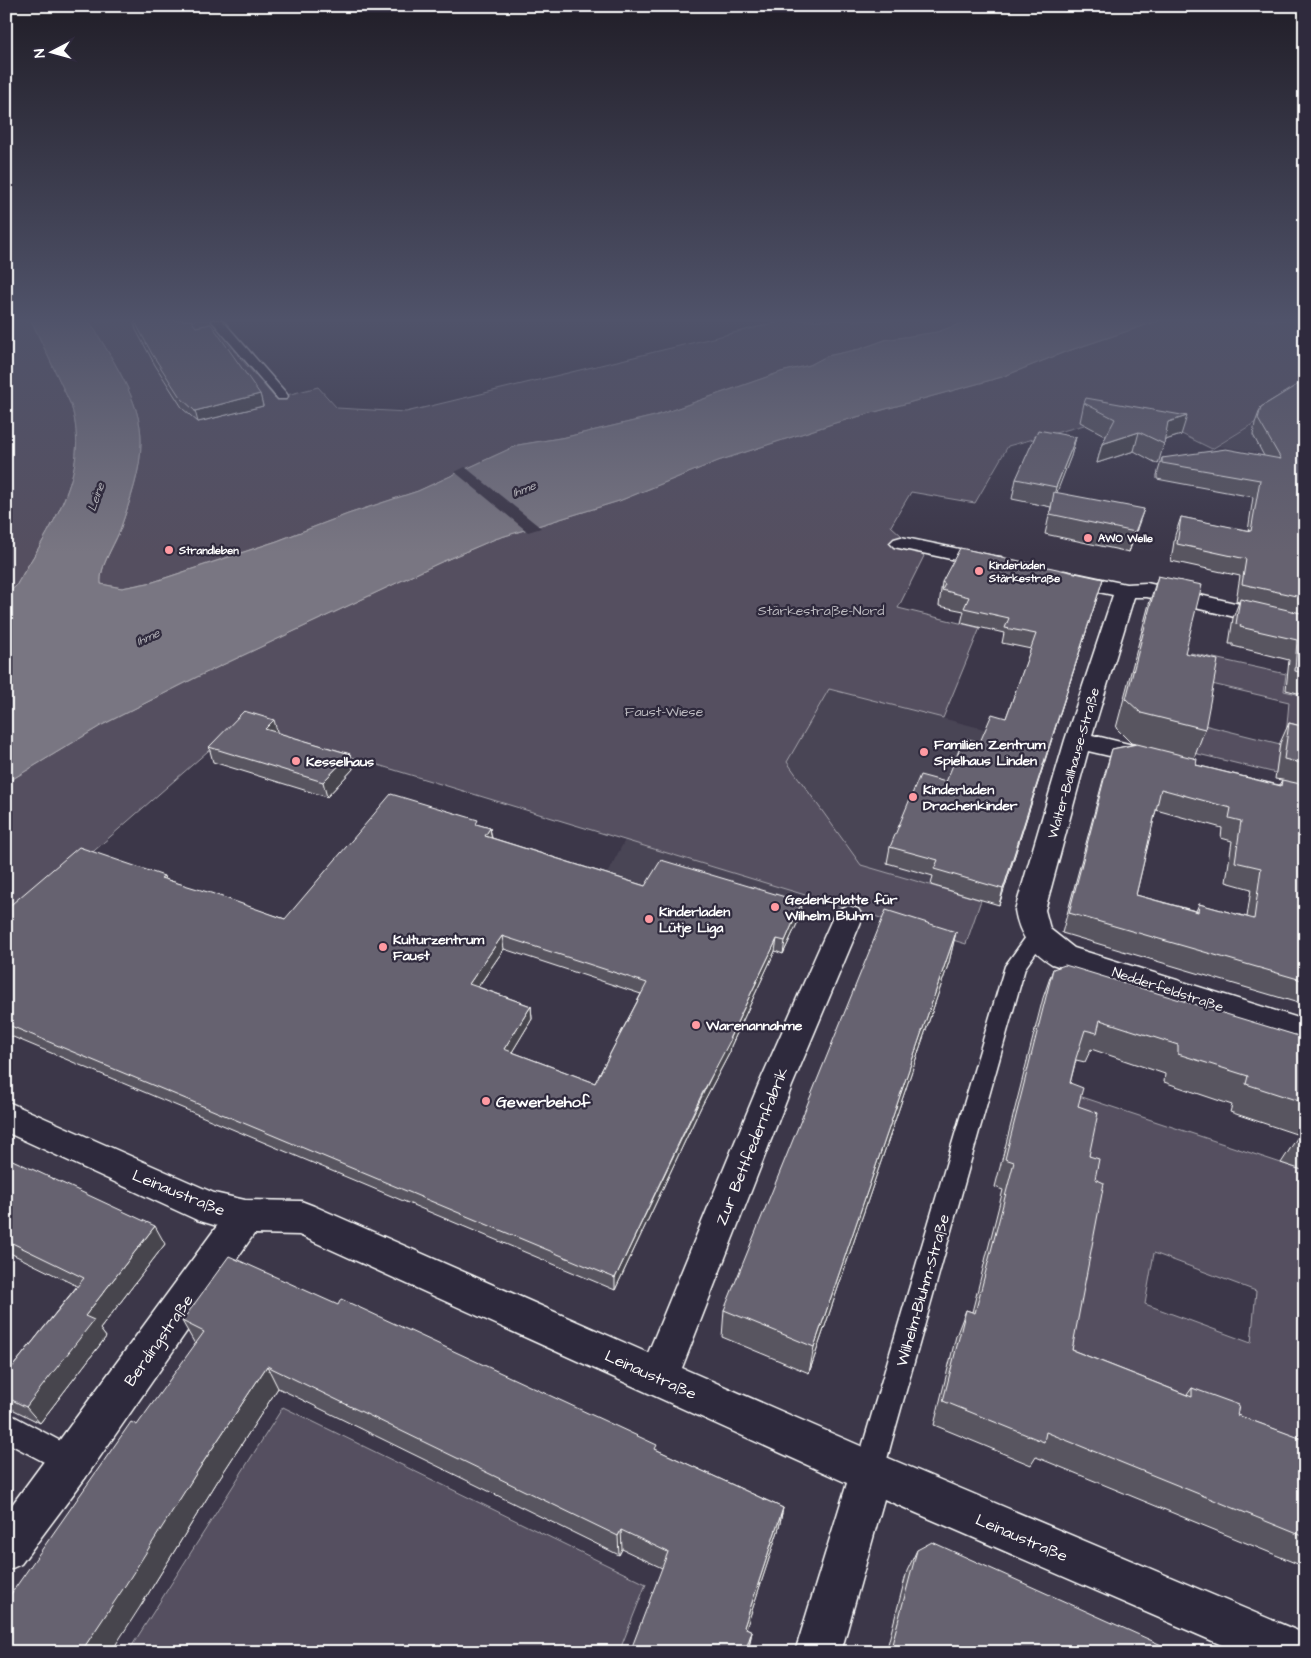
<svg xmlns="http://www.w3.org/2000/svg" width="1311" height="1658" font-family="'Architects Daughter',sans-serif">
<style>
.built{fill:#494455}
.green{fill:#555060;stroke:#aaa8b0;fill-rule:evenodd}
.water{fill:#797682;stroke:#afadb4}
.pier{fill:#3c3749}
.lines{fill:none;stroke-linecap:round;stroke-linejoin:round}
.service-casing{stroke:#fff;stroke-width:3}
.minor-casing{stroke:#fff;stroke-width:3}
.service{fill:#2f2a3d;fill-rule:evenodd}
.minor{fill:#2f2a3d;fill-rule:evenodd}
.wall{fill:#585460;stroke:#fff;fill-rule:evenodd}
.shaded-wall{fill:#47454e;stroke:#fff}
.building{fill:#666270;stroke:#fff;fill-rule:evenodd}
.poi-dot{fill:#ff9aa2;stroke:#2f2a3d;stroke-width:2}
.labels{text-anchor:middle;stroke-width:4.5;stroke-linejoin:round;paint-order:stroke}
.far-poi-label{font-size:11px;font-weight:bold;fill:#fff;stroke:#2f2a3d;text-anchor:start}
.far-water-label{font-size:12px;font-style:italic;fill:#b5b4ba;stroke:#2f2a3d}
.park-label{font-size:14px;fill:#bbb9bf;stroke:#2f2a3d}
.poi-label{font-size:14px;font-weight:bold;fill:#fff;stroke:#2f2a3d;text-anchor:start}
.street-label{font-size:14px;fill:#fff;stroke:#2f2a3d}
.near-poi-label{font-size:16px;font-weight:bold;fill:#fff;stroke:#2f2a3d;text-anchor:start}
.near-street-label{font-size:16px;fill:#fff;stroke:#2f2a3d}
</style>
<rect width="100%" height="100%" fill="#3c3749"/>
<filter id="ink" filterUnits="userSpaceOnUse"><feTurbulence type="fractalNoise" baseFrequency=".02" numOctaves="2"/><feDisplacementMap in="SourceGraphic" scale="10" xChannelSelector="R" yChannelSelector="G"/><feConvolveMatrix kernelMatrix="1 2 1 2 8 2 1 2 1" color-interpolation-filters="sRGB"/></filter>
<g filter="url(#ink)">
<!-- built -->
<path class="built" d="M1275 411 1305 461 1219 446Z
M829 689 988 730 999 905 861 865 787 762Z
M625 840 792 891 783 910 644 900 601 885Z"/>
<!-- green -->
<path class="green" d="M6 320H31L71 405C92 475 49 528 16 586L6 595Z
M89 320H207L275 398 318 387 337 408 406 412 787 320H972L937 332 885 340 860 349 827 356 810 365 781 372 655 416 566 437 518 445 418 491 348 514 277 541 153 582 122 588 101 584C99 566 115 545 121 527 130 500 141 471 141 442 142 400 109 355 89 320Z
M1161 320H1305V392L1212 449 1135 411 1008 446 975 503 911 492 891 526 924 556 898 608 980 628 943 718 829 689 787 762 861 865 981 900 966 944 240 723 6 928V783L102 725 197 677 439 563 495 539 619 501 718 461 835 423 1002 377 1065 352Z
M1191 653 1286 674 1284 691 1305 696V740L1286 736 1289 702 1186 678Z
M1200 724 1280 744 1276 773 1194 753Z
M1064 1091 1305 1171V1464L1059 1375ZM1154 1253 1256 1291 1251 1343 1145 1304Z
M283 1407 646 1584 619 1652H128Z"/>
<!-- water -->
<path class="water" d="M31 320H89C109 355 142 400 141 442 141 471 130 500 121 527 115 545 99 566 101 584L122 588 153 582 277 541 348 514 418 491 518 445 566 437 655 416 781 372 810 365 827 356 860 349 885 340 937 332 972 320H1161L1065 352 1002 377 835 423 718 461 619 501 495 539 439 563 197 677 102 725 6 783V595L16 586C49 528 92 475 71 405Z"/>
<!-- pier -->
<path class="pier" d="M465 467 541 528 528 532 455 472Z"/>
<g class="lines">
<defs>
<path id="service" d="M211 320H222L286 393 288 396 286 399H278Z
M1038 927 1045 930 1048 935 1025 968 891 1444 881 1482 871 1486 861 1482 857 1472 863 1444 1005 966 1031 930Z
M6 1412 81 1452 85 1462 81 1472 71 1476 6 1442Z"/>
<path id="minor" d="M901 537 993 556 1001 557 1004 562 1001 567 993 568 894 547 890 543 894 539Z
M1064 571 1126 584 1147 583 1305 619V633L1147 597H1134L1092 735 1157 751 1161 757 1157 763 1148 765 1088 751 1045 910 1050 929 1074 948 1305 1020V1046L1052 964C1031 951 1019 935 1015 910L1065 740 1113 595 1056 583 1053 578 1056 573Z
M848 906 858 909 863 917 792 1086 682 1368 886 1457 1305 1634V1652H1238L884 1499 841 1652H795L847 1483 299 1235 254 1234 86 1477 21 1564 6 1571V1513L217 1226 197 1220 6 1132V1101L214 1193 245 1200 301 1201 314 1206 648 1353 758 1086 833 917 838 909Z"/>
</defs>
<!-- service casing -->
<use href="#service" class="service-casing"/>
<!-- minor casing -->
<use href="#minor" class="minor-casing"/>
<!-- service -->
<use href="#service" class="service"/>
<!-- minor -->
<use href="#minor" class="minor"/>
</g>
<!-- wall -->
<path class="wall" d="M133 320 196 327 260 394 263 406 198 422 183 409 155 365 136 330Z
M1305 380V695L1286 690 1289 660 1233 646V644H1229L1233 618 1239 602 1236 601 1240 576 1171 561 1175 535 1181 517 1248 531 1253 497 1157 479V475L1162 458 1264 456 1253 435 1255 423 1261 407Z
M1084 403 1181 435 1165 440 1158 464 1134 451 1097 463 1102 444 1106 436 1080 422Z
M1076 437 1071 456 1056 493 1137 529 1129 552 1045 534 1051 507 1012 499 1016 479Z
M1158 576 1185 653 1205 729 1194 758 1196 765 1279 785 1282 780 1275 779 1280 743 1289 723 1305 727V1005L1062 933 1106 769 1112 749 1135 744 1131 743 1116 728 1149 604ZM1156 810 1222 828 1221 838 1232 841 1226 882 1251 889 1247 917 1199 904 1196 911 1136 895Z
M942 582 1098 594 999 905 931 885 933 876 887 863 890 847 980 742 1006 718 1031 649 1002 643 1004 633 961 623 964 611 939 606Z
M277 733 350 754 353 769 327 797 213 762 209 747Z
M479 825 490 828 492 838 645 886 801 915 783 954 775 951 731 1046 730 1052 701 1107 615 1290 6 1034V909L164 876 165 879 285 919ZM504 949 641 994 595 1083 512 1052 532 1019 531 1006 478 987Z
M956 932 949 962 809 1373 722 1337 724 1310Z
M1053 969 1305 1038V1171L1281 1163 1299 1135 1230 1112 1232 1105 1164 1082 1165 1074 1091 1049 1085 1062 1076 1060 1070 1083 1078 1106 1089 1156 1095 1179 1072 1350 1187 1395 1192 1388 1237 1415 1301 1439 1305 1435V1567L1036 1457 1031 1465 934 1425 956 1336 966 1310 972 1312 1003 1190 995 1187 1043 998Z
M6 1157 165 1244 100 1329 106 1337 40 1423 8 1407 6 1404V1375L77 1286 6 1251Z
M182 1321 657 1450 783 1508 779 1528 746 1628 752 1631 749 1648 662 1568 622 1549 619 1555 278 1388 217 1482 140 1607 195 1344Z
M917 1550 1177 1652H886L907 1571Z"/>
<!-- shaded-wall -->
<path class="shaded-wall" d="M260 394 263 406 198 422 195 411Z
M1187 416 1181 435 1162 441 1168 422Z
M1139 432 1134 451 1097 463 1102 444Z
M1076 437 1071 456 1052 505 1056 487Z
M1144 509 1137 529 1129 552 1135 532Z
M1103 579 1098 594 999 905 1003 889Z
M274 720 278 735 265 729Z
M350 754 353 769 327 797 323 782Z
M490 828 492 841 485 836Z
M802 902 801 915 783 954 785 941Z
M956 932 949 962 809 1373 814 1347Z
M502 936 504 949 471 997 469 984Z
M777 939 775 951 731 1046 730 1052 701 1107 615 1290V1278Z
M531 1006 532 1019 506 1062 504 1049Z
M155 1226 165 1244 100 1329 106 1337 40 1423 26 1407 85 1316Z
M267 1366 278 1388 217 1482 140 1607 111 1652H81L204 1461Z
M783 1508 779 1528 741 1644 744 1627Z
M621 1530 622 1549 619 1555 618 1536Z
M752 1631 748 1652H745Z"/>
<!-- building -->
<path class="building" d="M134 320H191L196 327 211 324 260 394 195 411 180 397 152 354Z
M1305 380V598L1242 584 1246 559 1177 544 1181 517 1251 531 1260 480 1162 463V458L1226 449 1281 459 1258 419 1261 407Z
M1086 398 1187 416 1168 422 1164 444 1139 432 1102 444 1115 419 1084 403Z
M1038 430 1076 437 1056 487 1016 479Z
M1054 492 1144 509 1135 532 1050 514Z
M960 548 1103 579 1003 889 934 869 938 860 890 847 920 775 946 782 964 738 980 742 992 714 1006 718 1036 634 1005 628 1009 618 964 608 969 597 942 590 945 584 942 582Z
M1158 576 1202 585 1185 653 1218 660 1205 729 1141 713 1126 699Z
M1240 599 1305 614V673L1295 671 1297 640 1240 627 1241 625 1236 624Z
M244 711 274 720 265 729 350 754 323 782 209 747Z
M1289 723 1305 727V764L1284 759Z
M1137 744 1197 759 1196 765 1281 786 1282 780 1305 785V981L1069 913 1112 749ZM1161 789 1231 808 1229 818 1241 821 1235 862 1261 868 1254 919 1199 904 1198 912 1136 895Z
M391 794 478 820 476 824 490 828 485 836 645 886 661 860 802 902 785 941 777 939 729 1039H731L702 1094 615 1278 6 1024V909L79 847 164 876 161 878 211 893 285 919ZM502 936 647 983 595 1083 504 1049 531 1006 469 984Z
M886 910 956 932 814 1347 724 1310Z
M1065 965 1305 1038V1103L1246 1084 1248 1076 1178 1054V1045L1100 1020 1097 1033 1085 1030 1076 1058 1070 1083 1083 1088 1078 1106 1098 1113 1089 1156 1099 1159 1095 1179 1104 1183 1072 1350 1192 1397V1388L1239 1405 1237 1415 1305 1440V1537L1046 1432 1044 1442 943 1401 966 1310 975 1313 1014 1162 1005 1159 1053 969Z
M1305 1129V1137L1299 1135Z
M6 1157 155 1226 85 1316 94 1320 26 1407 6 1397V1375L84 1278 6 1240Z
M229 1256 338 1305 341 1299 657 1445 655 1449 783 1508 744 1627 752 1631 745 1652H630L668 1552 621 1530 618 1536 267 1366 204 1461 123 1589 81 1652H6V1601L131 1422 137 1425 204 1332 182 1321Z
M932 1542 1177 1652H890L917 1550Z"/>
</g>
<!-- sky -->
<linearGradient id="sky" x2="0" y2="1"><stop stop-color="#211e28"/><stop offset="0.58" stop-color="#50536a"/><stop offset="1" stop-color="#50536a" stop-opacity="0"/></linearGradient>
<rect width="1311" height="552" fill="url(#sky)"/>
<!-- markers -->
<g class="poi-dot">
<circle cx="1088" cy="538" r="5"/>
<circle cx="169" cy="550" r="5"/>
<circle cx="979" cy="571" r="5"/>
<circle cx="924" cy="752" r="5"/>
<circle cx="296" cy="761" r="5"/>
<circle cx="913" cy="797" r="5"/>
<circle cx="775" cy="907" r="5"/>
<circle cx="649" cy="919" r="5"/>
<circle cx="383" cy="947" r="5"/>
<circle cx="696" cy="1025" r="5"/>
<circle cx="486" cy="1101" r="5"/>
</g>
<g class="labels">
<!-- far-poi labels -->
<g class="far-poi-label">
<text x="1098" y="542">AWO Welle</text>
<text x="179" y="554">Strandleben</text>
<text x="989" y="569">Kinderladen<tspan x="989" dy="13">Stärkestraße</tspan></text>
</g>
<!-- far-water labels -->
<g class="far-water-label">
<text transform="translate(524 489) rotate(-21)" y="4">Ihme</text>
<text transform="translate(96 497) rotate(-71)" y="4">Leine</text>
<text transform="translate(148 637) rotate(-24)" y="4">Ihme</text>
</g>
<!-- park labels -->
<g class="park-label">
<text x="821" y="615">Stärkestraße-Nord</text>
<text x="664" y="716">Faust-Wiese</text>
</g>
<!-- poi labels -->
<g class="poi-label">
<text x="934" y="749">Familien Zentrum<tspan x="934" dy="16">Spielhaus Linden</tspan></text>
<text x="306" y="766">Kesselhaus</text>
<text x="923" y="794">Kinderladen<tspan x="923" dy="16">Drachenkinder</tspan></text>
<text x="785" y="904">Gedenkplatte für<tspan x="785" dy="16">Wilhelm Bluhm</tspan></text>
<text x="659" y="916">Kinderladen<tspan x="659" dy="16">Lütje Liga</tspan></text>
<text x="393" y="944">Kulturzentrum<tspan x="393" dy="16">Faust</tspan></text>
<text x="706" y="1030">Warenannahme</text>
</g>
<!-- street labels -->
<g class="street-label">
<text transform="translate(1073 763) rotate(-74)" y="5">Walter-Ballhause-Straße</text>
<text transform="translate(1168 989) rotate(18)" y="5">Nedderfeldstraße</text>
</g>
<!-- near-poi labels -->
<g class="near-poi-label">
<text x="496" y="1107">Gewerbehof</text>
</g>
<!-- near-street labels -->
<g class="near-street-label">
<text transform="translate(751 1146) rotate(-68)" y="6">Zur Bettfedernfabrik</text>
<text transform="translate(179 1192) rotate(22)" y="6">Leinaustraße</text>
<text transform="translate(922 1290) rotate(-74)" y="6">Wilhelm-Bluhm-Straße</text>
<text transform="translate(158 1340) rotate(-55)" y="6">Berdingstraße</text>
<text transform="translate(651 1374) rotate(24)" y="6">Leinaustraße</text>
<text transform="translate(1022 1537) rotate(23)" y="6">Leinaustraße</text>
</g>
</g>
<!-- margin -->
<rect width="1311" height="1658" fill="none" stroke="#2f2a3d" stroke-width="25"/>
<rect x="12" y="12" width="1286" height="1633" fill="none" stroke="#fff" stroke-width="2" filter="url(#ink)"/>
<!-- north arrow -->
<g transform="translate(52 52) rotate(264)" stroke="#2f2a3d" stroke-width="4" paint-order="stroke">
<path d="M0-4L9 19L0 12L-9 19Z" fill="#ffffff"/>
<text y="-8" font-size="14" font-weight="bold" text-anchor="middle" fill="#ffffff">N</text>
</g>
</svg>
